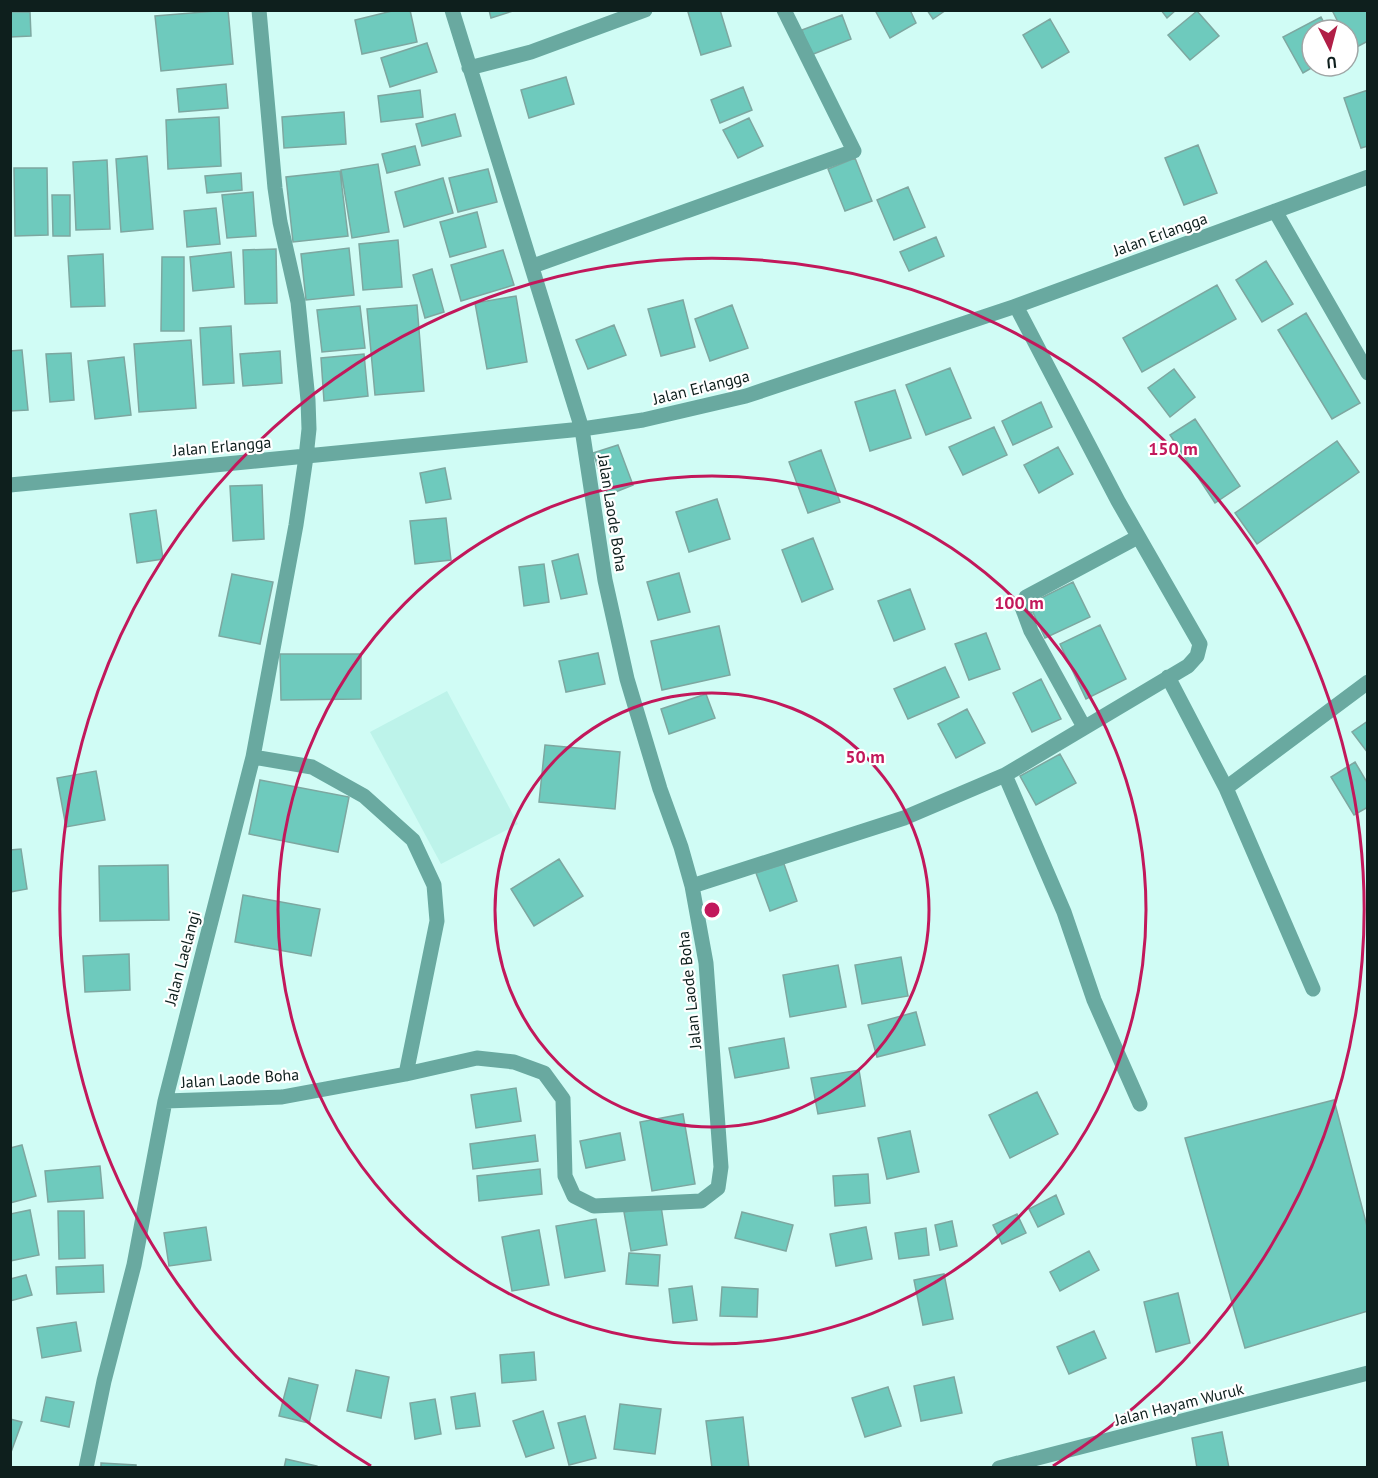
<svg xmlns="http://www.w3.org/2000/svg" width="1378" height="1478" font-family="'PT Sans',sans-serif">
<style>
.built{fill:#bdf3ea}
.building{fill:#6ecabd;stroke:#7da7a0;stroke-width:1.5}
.lines{fill:none;stroke-linecap:round;stroke-linejoin:round}
.minor{stroke:#69a9a0;stroke-width:15}
.ring{fill:none;stroke:#c2185b;stroke-width:3}
.labels{text-anchor:middle;stroke-width:4.5;stroke-linejoin:round;paint-order:stroke}
.street-label{font-size:16px;fill:#0e1f1d;stroke:#fff}
.centre{fill:#c2185b;stroke:#fff;stroke-width:3}
.ring-label{font-size:18px;text-anchor:middle;font-weight:bold;fill:#c2185b;stroke:#fff;stroke-width:4.5;stroke-linejoin:round;paint-order:stroke}
</style>
<rect width="100%" height="100%" fill="#d0fcf5"/>
<!-- built -->
<path class="built" d="M447 691 518 824 441 864 370 732Z"/>
<!-- building -->
<path class="building" d="M228 10 233 64 161 71 155 16Z
M396 10H410L417 42 362 54 355 20Z
M489 10H516L491 18Z
M691 10H720L731 46 701 55 688 12Z
M875 10H910L916 23 890 38Z
M927 10H946L933 19Z
M1161 10H1176L1167 18Z
M1332 10H1368V41L1353 49 1348 40V30H1342Z
M1197 11 1219 36 1190 60 1168 35Z
M10 12H30L31 36 10 37Z
M842 15 851 39 811 55 802 30Z
M1321 17 1328 30H1312V66H1315L1303 73 1283 37Z
M1050 19 1069 52 1042 68 1023 35Z
M427 43 437 72 390 87 381 58Z
M566 77 574 104 529 118 521 90Z
M226 84 228 108 179 112 177 89Z
M743 87 752 110 720 123 711 100Z
M420 90 423 117 381 122 378 96Z
M1368 90V146L1361 148 1344 98Z
M344 112 346 144 284 148 282 117Z
M455 114 461 136 422 146 416 124Z
M219 117 221 166 168 169 166 120Z
M749 118 763 146 738 158 723 130Z
M1198 145 1217 193 1184 205 1165 158Z
M415 146 420 165 387 173 382 154Z
M147 156 153 229 121 232 116 159Z
M855 158 872 201 845 211 828 169Z
M107 160 110 229 76 230 73 162Z
M378 164 389 232 352 238 341 170Z
M14 168H47L48 235 15 236Z
M488 169 497 202 458 212 449 178Z
M340 171 348 236 293 242 286 177Z
M241 173 242 190 207 193 205 176Z
M443 178 453 213 404 227 395 192Z
M908 187 925 227 894 240 877 200Z
M253 192 256 236 227 238 222 195Z
M52 195H70V236H53Z
M216 208 220 244 187 247 184 211Z
M477 212 486 247 450 257 440 222Z
M936 237 944 256 909 271 900 252Z
M398 240 402 287 363 290 359 244Z
M349 248 354 295 306 300 301 254Z
M276 249 277 303 245 304 243 250Z
M503 250 514 285 461 301 451 265Z
M231 252 234 287 193 291 190 257Z
M103 254 105 306 71 307 68 256Z
M162 257H184V331H161Z
M1266 261 1293 304 1262 322 1236 280Z
M432 269 444 312 425 318 413 275Z
M1217 285 1236 319 1142 372 1123 338Z
M516 296 527 362 487 369 475 303Z
M683 300 695 347 661 356 648 309Z
M417 305 424 391 375 395 367 309Z
M732 305 748 348 710 361 695 319Z
M360 306 365 348 322 352 317 310Z
M1306 313 1360 403 1332 419 1278 330Z
M614 325 626 355 588 369 576 340Z
M231 326 234 383 203 385 200 328Z
M191 340 196 408 139 412 134 344Z
M22 350 28 410 10 411V351Z
M280 351 282 383 243 386 240 354Z
M71 353 74 400 50 402 46 354Z
M364 354 368 396 324 401 321 358Z
M124 357 131 415 95 419 88 361Z
M950 368 971 418 926 435 906 385Z
M1174 369 1195 397 1170 417 1148 388Z
M895 390 911 438 870 451 855 402Z
M1041 402 1052 427 1013 445 1002 421Z
M1195 419 1240 486 1215 503 1170 435Z
M994 427 1007 455 963 475 949 447Z
M1337 441 1359 472 1257 544 1235 513Z
M618 445 633 485 608 495 593 453Z
M1058 447 1073 474 1039 493 1024 465Z
M821 450 840 502 808 513 789 462Z
M445 468 451 499 426 503 420 473Z
M262 485 264 539 233 541 230 486Z
M717 499 730 539 689 552 676 512Z
M156 510 163 559 137 563 130 514Z
M446 518 451 560 415 564 410 521Z
M813 538 833 589 802 602 782 550Z
M578 554 587 594 561 599 552 561Z
M544 564 549 602 524 606 519 567Z
M679 573 690 612 658 620 647 582Z
M232 574 273 582 260 644 219 636Z
M1073 582 1090 617 1045 638 1029 604Z
M910 589 925 629 894 641 878 601Z
M1100 625 1126 679 1086 699 1060 644Z
M719 626 730 675 662 690 651 641Z
M986 633 1000 669 969 680 955 644Z
M598 653 605 684 566 692 559 661Z
M280 654H361V699L281 700Z
M945 667 959 697 908 719 894 689Z
M1041 679 1061 719 1032 732 1013 693Z
M706 694 715 718 669 734 661 709Z
M967 709 985 743 956 758 938 724Z
M1368 721V753L1352 732Z
M545 745 620 752 615 809 539 802Z
M1060 754 1076 783 1036 805 1020 776Z
M1355 762 1368 784V807L1354 815 1331 777Z
M96 771 105 820 66 827 57 778Z
M260 780 349 797 338 852 249 834Z
M21 849 27 889 10 892V850Z
M559 859 583 896 534 926 511 889Z
M784 864 797 901 770 911 756 873Z
M168 865 169 920 100 921 99 866Z
M243 895 320 909 311 956 235 942Z
M129 954 130 990 85 992 83 956Z
M901 957 908 996 862 1004 855 965Z
M838 965 846 1007 790 1017 783 975Z
M916 1012 925 1045 877 1057 868 1025Z
M784 1038 789 1068 735 1078 729 1048Z
M859 1070 865 1106 818 1114 811 1078Z
M516 1088 521 1121 476 1128 471 1095Z
M1037 1092 1058 1134 1010 1158 989 1115Z
M1334 1100 1368 1230V1311L1245 1348 1185 1138Z
M683 1114 695 1184 652 1191 640 1122Z
M910 1131 919 1172 887 1179 878 1138Z
M620 1133 625 1160 586 1168 580 1141Z
M535 1135 538 1161 473 1169 470 1144Z
M22 1145 36 1196 10 1203V1148Z
M100 1166 103 1198 48 1202 45 1171Z
M540 1169 542 1194 479 1201 477 1176Z
M868 1174 870 1203 835 1206 833 1176Z
M1056 1195 1064 1214 1038 1227 1029 1209Z
M661 1206 667 1245 631 1251 624 1212Z
M30 1210 39 1255 10 1261V1214Z
M58 1211H84L85 1258 59 1259Z
M742 1212 793 1225 786 1251 735 1238Z
M1017 1214 1026 1233 1002 1244 993 1225Z
M596 1219 605 1271 565 1278 556 1226Z
M952 1221 957 1246 940 1250 935 1225Z
M206 1227 211 1260 169 1266 164 1233Z
M866 1227 872 1259 836 1266 830 1234Z
M926 1228 929 1255 899 1259 895 1233Z
M539 1230 549 1285 512 1291 502 1237Z
M1089 1251 1099 1270 1060 1291 1050 1272Z
M629 1253 660 1255 658 1286 626 1284Z
M103 1265 104 1292 57 1294 56 1267Z
M944 1274 953 1319 923 1325 914 1280Z
M26 1275 32 1295 10 1301V1279Z
M692 1286 697 1320 673 1323 669 1289Z
M722 1287 758 1289 757 1317 720 1316Z
M1178 1293 1190 1343 1156 1352 1144 1302Z
M76 1322 81 1351 42 1358 37 1328Z
M1094 1331 1106 1358 1069 1374 1057 1347Z
M534 1352 536 1380 502 1383 500 1355Z
M356 1370 389 1377 381 1418 347 1411Z
M954 1377 962 1413 921 1421 914 1386Z
M289 1378 318 1385 309 1423 279 1416Z
M888 1387 901 1426 865 1437 852 1398Z
M475 1393 480 1426 456 1429 451 1397Z
M46 1397 74 1402 69 1427 41 1421Z
M435 1399 441 1434 415 1439 410 1403Z
M620 1404 661 1409 655 1454 614 1449Z
M543 1411 554 1448 526 1457 513 1421Z
M585 1416 596 1458 569 1465 558 1423Z
M743 1417 749 1468H712L706 1421Z
M10 1419 22 1422 10 1455Z
M1222 1432 1229 1468H1197L1192 1438Z
M286 1459 317 1466V1468H284Z
M101 1463 136 1465V1468H101Z"/>
<g class="lines">
<!-- minor -->
<path class="minor" d="M469 68 531 52 645 10
M1275 211 1368 373
M533 266 854 151 784 10
M10 485 582 429 643 420 746 396 1016 306 1368 177
M1168 677 1226 788 1313 989
M1084 727 1031 631 1022 607 1026 597 1138 537
M253 757 312 767 364 796 413 840 434 885 437 921 406 1074
M1005 775 1064 912 1094 1000 1140 1104
M1226 788 1368 682
M692 886 904 818 1005 775 1188 666 1197 656 1200 644 1118 501 1016 306
M165 1101 282 1097 406 1074 477 1058 514 1062 544 1073 563 1099 565 1176 574 1196 594 1206 701 1201 718 1188 721 1167 706 963 692 886 681 847 660 789 627 679 605 580 582 429 452 10
M86 1468 104 1381 134 1265 165 1101 253 757 296 525 306 457 309 429 308 400 298 302 280 222 275 188 259 10
M999 1468 1368 1373"/>
</g>
<!-- distance rings -->
<g class="ring">
<circle cx="712" cy="910" r="217"/>
<circle cx="712" cy="910" r="434"/>
<path d="M371 1466A652 652 0 1 1 1053 1466"/>
</g>
<g class="labels">
<!-- street labels -->
<g class="street-label">
<text transform="translate(1160 234) rotate(-20)" y="6">Jalan Erlangga</text>
<text transform="translate(701 387) rotate(-14)" y="6">Jalan Erlangga</text>
<text transform="translate(222 446) rotate(-5)" y="6">Jalan Erlangga</text>
<text transform="translate(613 513) rotate(81)" y="6">Jalan Laode Boha</text>
<text transform="translate(182 958) rotate(-75)" y="6">Jalan Laelangi</text>
<text transform="translate(689 990) rotate(-96)" y="6">Jalan Laode Boha</text>
<text transform="translate(240 1078) rotate(-4)" y="6">Jalan Laode Boha</text>
<text transform="translate(1179 1404) rotate(-14)" y="6">Jalan Hayam Wuruk</text>
</g>
</g>
<circle cx="712" cy="910" r="9" class="centre"/>
<g class="ring-label">
<text x="1173" y="455">150 m</text>
<text x="1019" y="609">100 m</text>
<text x="865" y="763">50 m</text>
</g>
<!-- border -->
<rect width="1378" height="1478" fill="none" stroke="#0e1f1d" stroke-width="24"/>
<!-- north arrow -->
<g transform="translate(1330 48) rotate(174)"><circle r="28" fill="#ffffff" stroke="#9fa5a5" stroke-width="1.5"/>
<path d="M0-4.5L10 22L0 15L-10 22Z" fill="#b11f47"/>
<text y="-9" font-size="16" font-weight="bold" text-anchor="middle" fill="#0e1f1d">U</text>
</g>
</svg>
